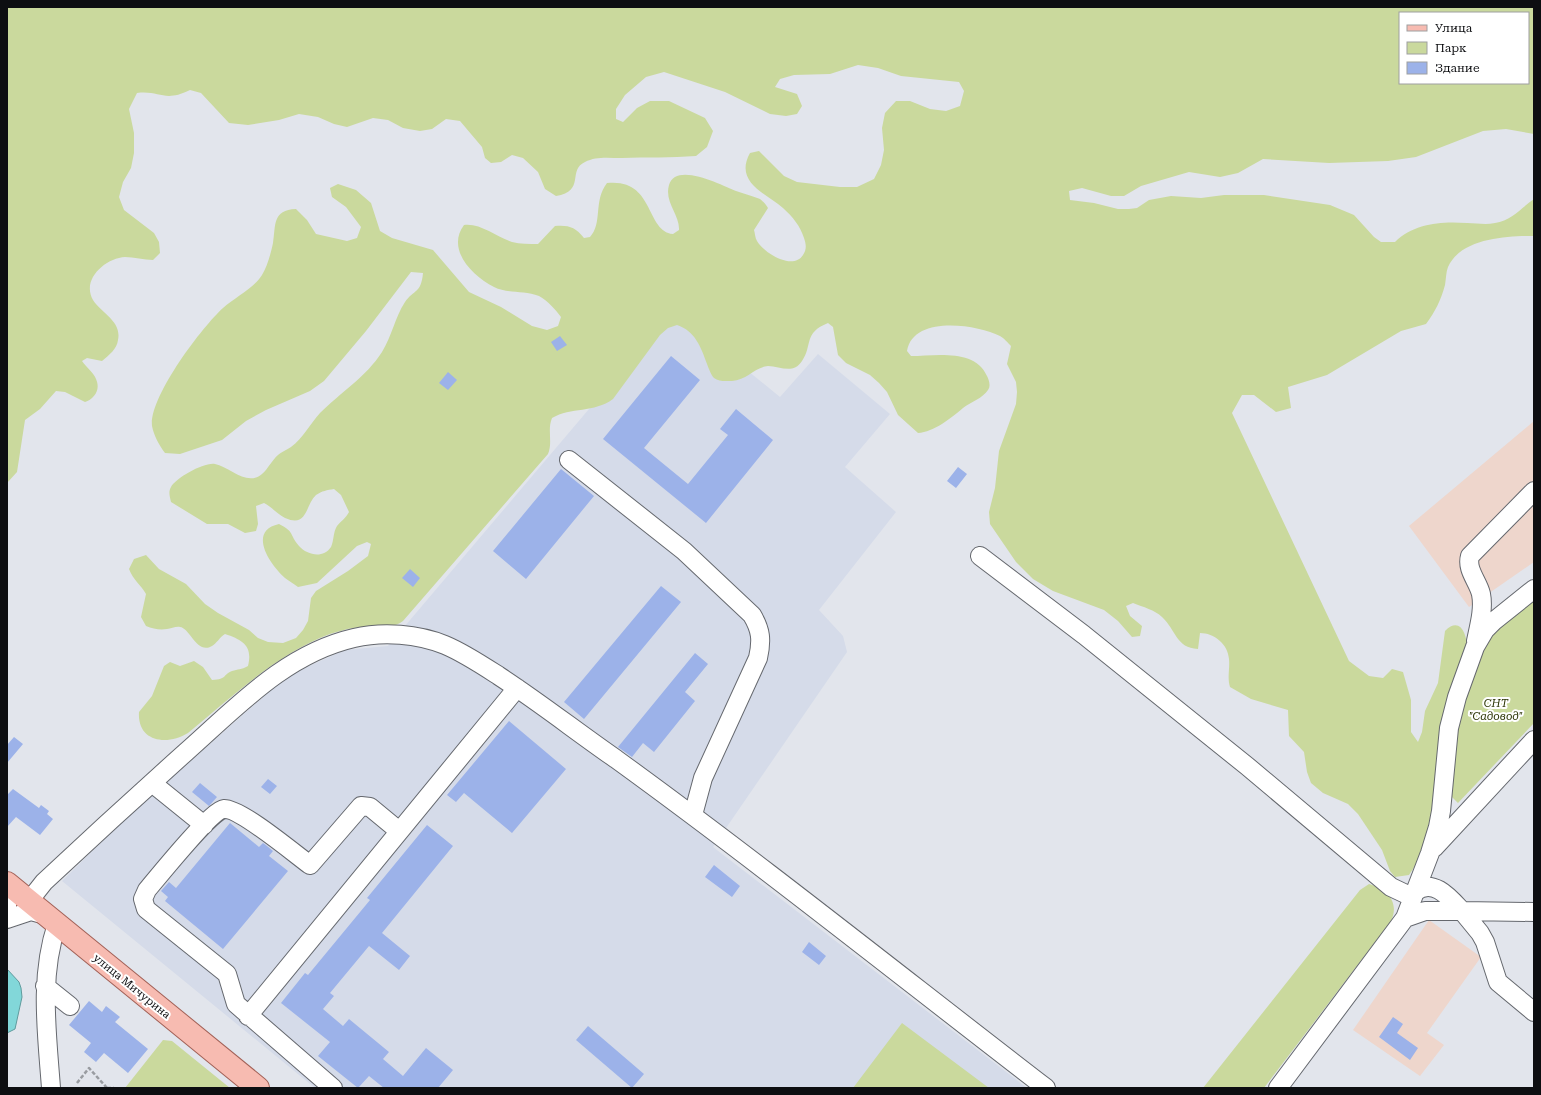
<svg xmlns="http://www.w3.org/2000/svg" width="1541" height="1095" font-family="'Roboto Serif',serif">
<style>
.built{fill:#d5dbe9}
.industrial{fill:#eed6cc}
.green{fill:#cad99d;fill-rule:evenodd}
.water{fill:#82d7d9;stroke:#5f9b9d}
.building{fill:#9cb2e9}
.lines{fill:none;stroke-linecap:round;stroke-linejoin:round}
.minor-casing{stroke:#65686e;stroke-width:20}
.major-casing{stroke:#a26157;stroke-width:24}
.path{stroke:#999ca1;stroke-width:2.5;stroke-dasharray:4 2;stroke-linecap:butt}
.minor{stroke:#fff;stroke-width:18}
.major{stroke:#f7bbb1;stroke-width:22}
.labels{text-anchor:middle;stroke-width:4;stroke-linejoin:round;paint-order:stroke}
.park-label{font-size:11px;font-style:italic;fill:#2b3404;stroke:#fff}
.street-label{font-size:11px;fill:#0d0e11;stroke:#fff}
</style>
<rect width="100%" height="100%" fill="#e2e5ec"/>
<!-- built -->
<path class="built" d="M673 310 780 397 818 354 890 414 845 467 896 512 819 610 843 636 847 652 713 847 1027 1088H315L62 881 125 819 287 676 345 650 388 646Z"/>
<!-- industrial -->
<path class="industrial" d="M1534 421V562L1469 607 1409 526Z
M1429 920 1481 957 1427 1033 1444 1045 1420 1076 1353 1030Z"/>
<!-- green -->
<path class="green" d="M7 7H1534V134L1506 129 1483 131 1416 157 1388 161 1329 163 1263 159 1238 173 1220 177 1189 172 1141 186 1124 196H1111L1082 188 1069 191 1070 200 1094 203 1118 209H1129L1137 208 1149 200 1171 196 1201 198 1224 195H1264L1330 205 1354 215 1374 237 1381 242H1395C1414 223 1442 221 1467 223 1477 223 1485 225 1495 223 1512 220 1521 208 1534 199V236C1507 236 1461 238 1448 267 1446 272 1446 279 1445 285 1441 300 1435 312 1426 324L1401 331 1327 375 1288 387 1291 408 1276 412 1254 395H1242L1232 413 1349 661 1369 676 1383 678 1392 669 1403 672 1411 700V732L1418 742 1422 732 1425 711 1438 683 1445 631C1460 616 1467 634 1467 648L1429 825C1424 842 1420 860 1409 875L1395 877 1390 871 1382 850 1358 814 1348 804 1323 793 1311 783 1307 772 1304 752 1289 736 1288 710 1251 699 1230 687C1227 677 1230 669 1229 659 1228 644 1214 633 1200 633L1198 649C1176 648 1176 630 1162 617 1155 610 1143 607 1133 603L1126 606 1130 616 1142 626 1140 636 1132 637 1118 621 1104 610 1053 591 1033 579 1016 562 990 524 989 512 995 488 999 451 1016 404 1017 392 1016 382 1007 364 1011 346C1008 343 1004 338 1000 336 976 324 913 315 907 351L911 356C934 356 975 348 987 376 989 380 991 386 988 390 983 398 971 402 963 408 951 418 934 432 918 433L898 415 887 392 879 383 870 375 846 363 838 355 833 327 828 323C803 333 813 345 802 361 793 375 780 366 768 366 755 367 747 380 732 381 726 381 719 382 714 378 711 375 709 369 707 364 701 347 695 331 677 325L668 328 660 335 613 399C594 413 571 407 552 418 547 430 553 442 548 454L403 621C390 631 369 626 353 628 346 629 337 632 330 634 276 654 231 698 188 733 167 746 137 742 139 712L152 696 164 666 170 662 180 666 194 661 203 667 212 680C228 679 222 675 232 671 238 669 241 670 248 666 253 646 243 640 225 634 220 637 216 644 212 646 197 655 190 628 180 627 176 626 171 629 167 629 160 630 153 629 146 626L141 617 146 594C141 585 133 580 129 569L134 559 146 555 159 569 186 584 205 604 218 613 249 630 258 638 268 642 283 643 296 638 303 630 308 621 311 598 316 591 348 571 368 556 371 544 367 542 357 546 317 583 298 587C294 584 289 581 285 578 270 565 247 531 279 524 295 532 289 534 299 546 307 555 323 559 331 547 334 541 333 532 337 526 341 521 346 518 349 512L341 495 334 489C327 490 322 491 316 495 305 505 308 528 285 518 277 514 272 507 264 503L256 506 258 524 256 531 245 533 228 524H207L171 502C170 497 168 492 171 487 176 478 204 462 215 464 230 467 247 487 262 474 268 469 272 460 278 455 281 452 287 450 291 447 303 438 310 424 320 413 341 392 366 377 382 352 392 336 395 317 405 302 414 289 421 294 423 273L411 272 366 331 324 381 310 391 266 410 246 421 222 440 180 454 165 453C159 445 154 436 152 426 149 397 202 327 223 308 235 297 253 289 262 275 267 267 271 253 273 243 276 225 272 210 296 209L307 220 316 234 347 241 357 238 361 227 346 207 332 197 330 188 338 184 356 190 371 203 380 231 392 238 433 250 469 292 501 307 532 326 547 330 558 326 561 317C555 309 548 301 539 296 524 290 508 294 494 287 472 276 446 249 464 225 481 223 496 237 512 242 520 244 529 244 538 244L555 226C569 225 575 227 584 238L590 237C603 223 593 201 607 183 655 178 645 231 673 234L679 230C680 215 664 202 669 185 676 161 723 186 736 191 744 194 753 196 760 199 763 201 766 205 768 208L754 230C755 233 755 238 757 241 764 253 793 271 803 255 807 249 806 244 804 238 800 226 793 217 783 208 765 193 734 182 750 153L759 151 784 176 797 182 840 187H857L874 179 881 165 884 150 882 128 885 113 896 101H910L930 109 946 111 960 106 964 91 959 82 901 76 878 68 858 65 830 74 794 75 780 79 775 87 797 94 802 106 797 114 786 116 770 114 725 92 664 72 646 77 625 95 616 109V119L623 122 637 108 650 101H669L705 118 713 131 707 147 696 156C671 158 646 157 622 158 609 158 596 156 585 162 567 170 586 191 556 196L545 189 538 172 523 158 512 155 501 162 491 163 485 158 482 147 460 121 446 119 432 129 420 131 403 128 388 120 373 118 347 127 334 124 318 117 299 114 279 120 248 125 229 123 201 93 190 90C164 103 160 90 137 93L129 109 134 133V153L131 168 123 182 119 197 124 210 154 233 159 242 160 253 153 260C144 260 134 257 125 257 106 258 81 279 93 300 101 313 122 321 118 340 117 349 109 355 102 361L87 358 82 361C86 367 94 373 96 379 101 390 94 399 85 402L65 392 56 391 40 409 25 420 17 472 7 483ZM1400 13H1528V83H1400Z
M1534 593V723L1458 803 1447 792 1450 746 1477 651Z
M1369 884C1387 889 1400 902 1391 921L1264 1088H1203L1360 890Z
M902 1023 989 1088H853Z
M163 1040 172 1041 230 1088H125Z"/>
<!-- water -->
<path class="water" d="M7 969 19 982 21 988 22 997 15 1029 7 1033Z"/>
<!-- building -->
<path class="building" d="M560 336 567 345 557 351 551 342Z
M671 356 700 380 644 448 688 484 728 435 720 429 736 409 773 440 706 523 603 439Z
M448 372 457 380 448 390 439 383Z
M958 467 967 474 956 488 947 481Z
M561 469 594 496 526 579 493 551Z
M410 569 420 578 413 587 402 578Z
M661 586 681 602 584 719 564 702Z
M695 653 708 664 685 692 695 701 654 752 643 743 632 757 618 747Z
M509 721 566 769 512 833 464 793 456 802 447 795Z
M14 737 23 744 7 763V745Z
M268 779 277 786 270 794 261 787Z
M200 783 217 797 209 806 192 792Z
M13 789 39 808 41 805 49 811 47 814 53 819 40 835 16 817 7 827V795Z
M230 823 259 847 263 843 267 846 273 851 269 856 288 871 223 949 165 901 168 897 161 891 169 882 176 888Z
M427 825 453 846 382 933 410 956 399 970 369 946 330 993 334 996 323 1009 343 1026 349 1019 389 1052 383 1059 403 1076 426 1048 453 1070 438 1088H384L369 1076 358 1088 318 1056 330 1042 281 1003 305 973 308 975 370 900 367 898Z
M714 865 740 886 732 897 705 877Z
M809 942 826 956 819 965 802 952Z
M89 1001 102 1012 106 1006 120 1017 115 1022 148 1049 128 1073 104 1053 96 1062 84 1052 91 1043 69 1025Z
M1393 1017 1403 1024 1397 1033 1418 1048 1410 1060 1379 1037Z
M588 1026 644 1074 632 1088 576 1040Z"/>
<g class="lines">
<defs>
<path id="minor" d="M569 460 684 551 752 615C761 630 762 640 758 658L703 778 693 815
M980 556 1084 635 1247 766 1391 887 1412 897
M1476 641C1479 626 1484 609 1481 594 1478 581 1466 570 1470 556L1534 491
M152 783 204 825
M1434 848 1534 740
M7 892V908
M1415 892C1433 877 1450 898 1462 911L1534 912
M29 901 44 882C91 838 138 795 186 752 237 707 285 654 354 638 383 631 418 634 445 645 464 653 482 665 499 676 539 702 577 732 616 759 762 865 903 978 1046 1088
M1405 918 1425 911H1462L1480 933 1485 942 1498 982 1534 1012
M7 919 31 911 46 915
M45 986 70 1006
M248 1016 517 688
M51 1088C47 1033 39 977 57 924
M333 1088 236 1004 227 974 146 909 143 899 147 890C158 877 212 810 224 809 240 808 295 854 310 865L361 806 370 807 399 831
M1278 1088 1405 918 1430 853 1438 827 1441 811 1449 728 1457 697 1475 647 1485 630 1494 621 1534 589"/>
<path id="major" d="M7 883 258 1088"/>
</defs>
<!-- minor casing -->
<use href="#minor" class="minor-casing"/>
<!-- major casing -->
<use href="#major" class="major-casing"/>
<!-- path -->
<path class="path" d="M77 1083 89 1068 107 1088
M107 1088H114"/>
<!-- minor -->
<use href="#minor" class="minor"/>
<!-- major -->
<use href="#major" class="major"/>
</g>
<g class="labels">
<!-- park labels -->
<g class="park-label">
<text x="1496" y="707">СНТ<tspan x="1496" dy="13">"Садовод"</tspan></text>
</g>
<!-- street labels -->
<g class="street-label">
<text transform="translate(132 986) rotate(39)" y="4">улица Мичурина</text>
</g>
</g>
<!-- border -->
<rect width="1541" height="1095" fill="none" stroke="#0d0e11" stroke-width="16"/>
<!-- legend -->
<rect x="1399" y="12" width="130" height="72" fill="#ffffff" stroke="#9e9fa0"/>
<rect x="1407" y="25" width="20" height="6" fill="#f7bbb1" stroke="#9e9fa0"/>
<text x="1435" y="32" font-size="12" fill="#0d0e11">Улица</text>
<rect x="1407" y="42" width="20" height="12" fill="#cad99d" stroke="#9e9fa0"/>
<text x="1435" y="52" font-size="12" fill="#0d0e11">Парк</text>
<rect x="1407" y="62" width="20" height="12" fill="#9cb2e9" stroke="#9e9fa0"/>
<text x="1435" y="72" font-size="12" fill="#0d0e11">Здание</text>
</svg>
